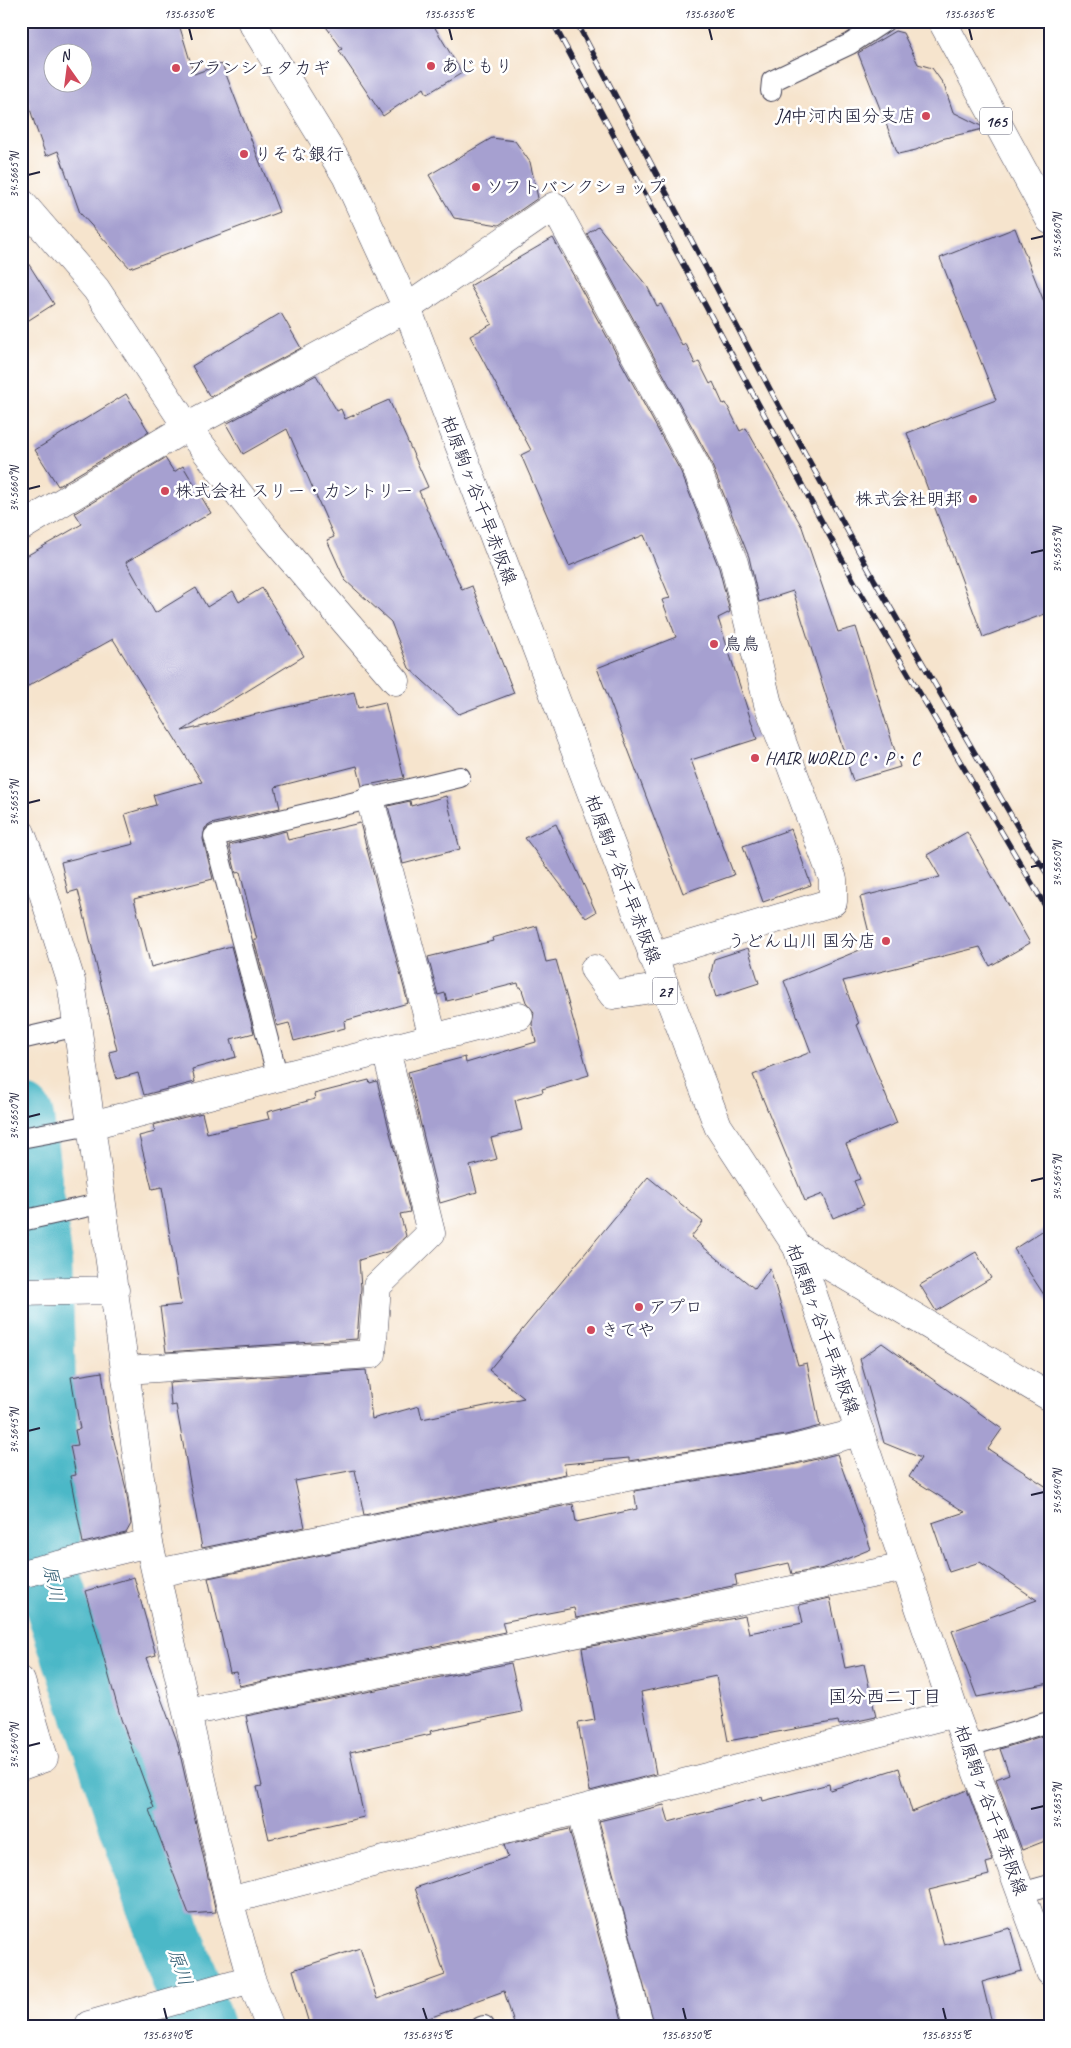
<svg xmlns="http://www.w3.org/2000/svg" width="1071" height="2048" font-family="Caveat,'Klee One',sans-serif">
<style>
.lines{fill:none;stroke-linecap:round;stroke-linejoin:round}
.river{stroke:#4cb8c7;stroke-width:66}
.building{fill:#a6a0d0;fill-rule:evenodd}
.service-casing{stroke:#423f51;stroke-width:22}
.minor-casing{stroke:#423f51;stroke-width:29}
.primary-casing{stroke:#423f51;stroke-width:29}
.trunk-casing{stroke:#423f51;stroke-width:29}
.service{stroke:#fff;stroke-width:20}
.minor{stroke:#fff;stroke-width:28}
.primary{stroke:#fff;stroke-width:28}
.trunk{stroke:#fff;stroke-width:28}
.rail-casing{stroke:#22223b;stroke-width:5.5}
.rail{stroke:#fff;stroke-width:4;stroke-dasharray:11;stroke-linecap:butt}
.ticks{fill:none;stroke:#22223b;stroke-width:2}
.poi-dot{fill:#d1495b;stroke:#fff;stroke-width:2}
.labels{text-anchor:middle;stroke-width:5;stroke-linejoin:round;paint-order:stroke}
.shield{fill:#fff;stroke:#646476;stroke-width:1}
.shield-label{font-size:16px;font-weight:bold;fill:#22223b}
.poi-label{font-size:18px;fill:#22223b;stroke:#fff;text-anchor:start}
.street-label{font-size:18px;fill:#22223b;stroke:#fff}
.water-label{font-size:19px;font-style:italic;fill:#335e73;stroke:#fff}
.neighbourhood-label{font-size:19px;fill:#22223b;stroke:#fff}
.neatline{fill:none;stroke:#22223b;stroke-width:2}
.ticks-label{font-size:12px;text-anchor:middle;fill:#22223b}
</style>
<rect width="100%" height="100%" fill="#fff"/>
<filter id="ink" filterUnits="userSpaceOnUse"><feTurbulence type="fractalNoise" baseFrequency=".02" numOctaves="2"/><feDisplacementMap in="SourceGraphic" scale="10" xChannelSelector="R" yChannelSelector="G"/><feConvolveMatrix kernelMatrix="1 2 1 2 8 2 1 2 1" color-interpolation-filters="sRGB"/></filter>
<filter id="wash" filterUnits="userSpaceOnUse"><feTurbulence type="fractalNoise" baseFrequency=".0096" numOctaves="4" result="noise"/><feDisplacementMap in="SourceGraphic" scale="20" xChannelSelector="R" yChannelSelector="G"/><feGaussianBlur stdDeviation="1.12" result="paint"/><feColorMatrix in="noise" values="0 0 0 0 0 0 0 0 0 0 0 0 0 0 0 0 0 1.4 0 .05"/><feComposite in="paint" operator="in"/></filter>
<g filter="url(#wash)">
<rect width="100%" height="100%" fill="#f6e4cd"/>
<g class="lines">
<!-- river -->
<path class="river" d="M21 1118 39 1257 49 1579 201 2027"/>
</g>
<g id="blocks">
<!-- building -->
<path class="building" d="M46 21H178L194 74 222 64 279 212 130 268 80 213 58 151 46 156 35 125 21 79V28ZM52 52H82V82H52Z
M322 21H431L462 73 427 94 424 88 383 116 339 51 342 49Z
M895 31 903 33 918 64 932 68 944 85 953 112 981 126 983 129 941 139 916 150 898 154 858 53Z
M492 138 515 141 530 162 538 198 499 225 454 218 429 175Z
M598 226 647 286 657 306 661 304 682 346 686 344 695 364 699 362 710 384 713 382 723 404 726 403 740 431 746 428 802 527 838 632 856 627 900 767 853 781 793 591 759 602 749 557 709 458 587 234Z
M1015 228 1050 317V612L983 637 907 433 996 400 940 258Z
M553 238 681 472 719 568 730 612 718 618 757 739 691 760 734 875 683 893 597 668 676 637 662 600 670 598 644 535 569 566 521 455 531 450 470 336 492 324 470 286Z
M21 252 54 304 21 325Z
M281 313 301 348 210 397 192 366Z
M316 375 337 411 341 409 345 419 389 400 428 487 419 491 462 590 472 586 514 693 459 714 409 668 391 622 345 580 327 540 334 537 287 429 243 454 226 424Z
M126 394 149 432 58 486 35 450Z
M165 458 174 472 183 466 211 513 126 562 155 613 196 588 207 607 233 591 239 602 262 588 304 656 182 731 354 692 358 708 385 702 404 778 362 786 357 766 275 787 280 808 211 824 205 828 203 839 213 879 134 899 151 967 231 946 254 1033 231 1039 236 1057 192 1069 195 1082 144 1095 138 1073 117 1079 109 1052 117 1050 78 890 68 893 61 862 134 844 125 814 156 805 153 795 202 782 113 639 21 690V559L82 524 75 513Z
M446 796 460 849 403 864 388 806 410 801 411 806Z
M360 823 408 1003 344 1021 345 1028 294 1041 289 1023 277 1026 254 940H257L240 872 236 873 229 845 286 831 288 840Z
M556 824 596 912 586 918 525 838Z
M791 829 811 885 763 902 743 846Z
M967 832 1030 943 990 966 980 947 843 981 859 1024 857 1025 897 1123 846 1144 860 1179 854 1181 864 1205 833 1218 823 1194 805 1201 753 1075 811 1052 784 981 872 945 860 897 940 877 927 855Z
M537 926 546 962 556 960 589 1075 542 1089 543 1092 515 1100 522 1130 491 1138 497 1159 470 1166 477 1192 440 1203 408 1072 465 1057 466 1063 536 1042 532 1024 534 1012 526 1002 521 987H519L518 983 447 1001 445 993 438 995 428 957 493 941 492 938Z
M748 948 759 983 716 997 710 978 714 959Z
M369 1080 370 1083 377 1081 410 1212 400 1214 406 1236 390 1251 359 1260 361 1288 357 1339 166 1352 160 1307 181 1305 162 1187 152 1189 139 1136 155 1132 153 1125 202 1113 207 1133 269 1119 267 1112 315 1099 314 1094Z
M648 1177 703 1222 691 1237 755 1289 770 1268 798 1365 807 1363 820 1426 786 1435 629 1461V1458L564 1464 566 1474 364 1515 355 1470 295 1481 305 1527 202 1548 176 1405 171 1406 169 1383 366 1370 372 1419 419 1406 422 1419 524 1398 489 1370Z
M1050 1226V1304L1014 1249Z
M976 1252 991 1278 936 1311 920 1285Z
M882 1343 1002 1429 988 1449 1050 1489V1683L977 1697 952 1631 1037 1600 980 1562 949 1572 932 1523 965 1512 909 1477 921 1458 884 1443 860 1359Z
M102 1372 109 1421 126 1489 131 1524 126 1533 83 1543 70 1476 76 1475 70 1446 78 1445 75 1430 80 1429 71 1377Z
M837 1454 871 1549 824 1568 792 1574 789 1563 735 1575 737 1585 576 1618 574 1608 502 1622 505 1632 239 1686 236 1672 230 1673 208 1578 573 1504 576 1522 637 1509 634 1491 792 1465Z
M134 1577 156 1655 146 1658 177 1741 216 1912 189 1914 149 1810 154 1808 121 1719 85 1591Z
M830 1598 845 1668 864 1664 876 1717 839 1725 838 1721 728 1741 716 1676 641 1692 656 1774 590 1791 578 1723 595 1720 582 1648 745 1616 749 1633 803 1623 799 1605Z
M511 1663 522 1712 430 1731 431 1734 350 1752 364 1817 269 1839 257 1787 262 1786 246 1716Z
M1042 1736 1050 1740V1839L1022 1850 996 1779 1009 1774 1000 1749Z
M899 1768 912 1812 967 1790 993 1861 986 1863 989 1875 929 1890 944 1945 1010 1928 1022 1971 982 1982 993 2027H655L599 1821 664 1805 669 1822 762 1797 763 1801 829 1784 830 1790Z
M569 1829 624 2027H515L504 1991 404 2027H310L293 1970 360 1948 377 1999 445 1975 415 1888 508 1857 504 1845Z"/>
</g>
</g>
<g filter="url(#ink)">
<use href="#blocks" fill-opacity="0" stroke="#423f51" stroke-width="1"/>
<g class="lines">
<defs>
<path id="service" d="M771 91 772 81 850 44 885 21
M21 1039 77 1026
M278 1078 214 836 460 777
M21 1138 91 1125
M21 1221 103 1203
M967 1747 1045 1723 1050 1728
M1021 1893 1050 1885
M481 2027 484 2026"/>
<path id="minor" d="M21 202 96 289 187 427 269 533 396 681
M21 527 187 427 407 308 554 206 695 465 734 563 768 704 833 879V902L652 956
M370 799 433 1037
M21 833 39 880 71 981 149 1543 229 1900 251 1979 270 2027
M594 969 613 995 664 987
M91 1125 519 1016
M797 1247 1050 1397
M21 1292 115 1290
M126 1370 372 1354 377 1286 431 1233 386 1050
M157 1573 632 1476 789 1450 860 1432
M21 1574 149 1543
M21 1681 44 1758 21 1766
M188 1712 906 1567
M580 1810 640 2027
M229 1900 955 1713
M89 2025 251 1979"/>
<path id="primary" d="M251 21 346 176 407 308 718 1126 797 1247 955 1713 1050 1972"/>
<path id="trunk" d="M942 21 1050 220"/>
</defs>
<!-- service casing -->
<use href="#service" class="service-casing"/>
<!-- minor casing -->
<use href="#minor" class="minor-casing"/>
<!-- primary casing -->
<use href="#primary" class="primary-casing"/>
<!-- trunk casing -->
<use href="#trunk" class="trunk-casing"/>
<!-- service -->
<use href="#service" class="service"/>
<!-- minor -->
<use href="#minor" class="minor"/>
<!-- primary -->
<use href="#primary" class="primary"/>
<!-- trunk -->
<use href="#trunk" class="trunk"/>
<defs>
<path id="rail" d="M552 21 856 585 1050 914
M576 21 772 393 875 581 1030 848 1050 878"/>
</defs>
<!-- rail casing -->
<use href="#rail" class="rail-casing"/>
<!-- rail -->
<use href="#rail" class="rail"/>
</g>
</g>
<!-- ticks -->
<path class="ticks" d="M189 28 192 40M449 28 452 40M709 28 712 40M969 28 972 40M28 175 40 172M1031 239 1044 236M28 489 40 486M1031 553 1044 550M28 803 40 800M1031 867 1044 864M28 1117 40 1114M1031 1181 1044 1178M28 1431 40 1428M1031 1495 1044 1492M28 1746 40 1743M1031 1809 1044 1806M164 2008 167 2020M423 2008 427 2020M683 2008 686 2020M943 2008 946 2020"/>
<!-- markers -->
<g class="poi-dot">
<circle cx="431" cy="66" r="5"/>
<circle cx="176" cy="68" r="5"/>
<circle cx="926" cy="116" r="5"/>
<circle cx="244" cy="154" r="5"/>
<circle cx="476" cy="187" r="5"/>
<circle cx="165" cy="491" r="5"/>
<circle cx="973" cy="499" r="5"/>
<circle cx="714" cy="644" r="5"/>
<circle cx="755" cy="758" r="5"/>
<circle cx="886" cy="941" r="5"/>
<circle cx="639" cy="1307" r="5"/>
<circle cx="591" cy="1330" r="5"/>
</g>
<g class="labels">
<!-- shield labels -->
<g class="shield">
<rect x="980" y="107.5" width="32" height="27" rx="4"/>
<rect x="652.5" y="977.5" width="25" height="27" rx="4"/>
</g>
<g class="shield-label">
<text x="996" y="127">165</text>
<text x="665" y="997">27</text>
</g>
<!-- poi labels -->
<g class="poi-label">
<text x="441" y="72">あじもり</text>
<text x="186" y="74">ブランシェタカギ</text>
<text x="916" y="122" text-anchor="end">JA中河内国分支店</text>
<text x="254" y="160">りそな銀行</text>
<text x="486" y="193">ソフトバンクショップ</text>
<text x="175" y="497">株式会社 スリー・カントリー</text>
<text x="963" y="505" text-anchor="end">株式会社明邦</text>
<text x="724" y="650">鳥鳥</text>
<text x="765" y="764">HAIR WORLD C・P・C</text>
<text x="876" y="947" text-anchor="end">うどん山川 国分店</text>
<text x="649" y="1313">アプロ</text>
<text x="601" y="1336">きてや</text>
</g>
<!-- street labels -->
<g class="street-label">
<text transform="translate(479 500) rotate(69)" y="6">柏原駒ヶ谷千早赤阪線</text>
<text transform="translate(623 879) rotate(69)" y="6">柏原駒ヶ谷千早赤阪線</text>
<text transform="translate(823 1329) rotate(70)" y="6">柏原駒ヶ谷千早赤阪線</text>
<text transform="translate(991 1810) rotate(70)" y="6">柏原駒ヶ谷千早赤阪線</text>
</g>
<!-- water labels -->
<g class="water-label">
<text transform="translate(54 1583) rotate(78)" y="7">原川</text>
<text transform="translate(181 1967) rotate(71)" y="7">原川</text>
</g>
<!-- neighbourhood labels -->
<g class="neighbourhood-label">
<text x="885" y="1703">国分西二丁目</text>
</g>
</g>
<!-- margin -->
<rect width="1071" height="2048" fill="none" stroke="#fff" stroke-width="55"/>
<!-- north arrow -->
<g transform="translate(68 68) rotate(346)"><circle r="24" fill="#ffffff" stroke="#a7a7b1"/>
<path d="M0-4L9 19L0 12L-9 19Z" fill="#d1495b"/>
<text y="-8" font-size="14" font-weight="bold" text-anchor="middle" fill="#22223b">N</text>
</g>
<rect x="28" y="28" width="1016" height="1992" class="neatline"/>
<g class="ticks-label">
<text x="189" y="18">135.6350°E</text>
<text x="449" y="18">135.6355°E</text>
<text x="709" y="18">135.6360°E</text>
<text x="969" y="18">135.6365°E</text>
<text transform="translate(14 175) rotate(-90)" y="4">34.5665°N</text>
<text transform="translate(1057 236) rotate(-90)" y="4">34.5660°N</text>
<text transform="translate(14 489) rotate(-90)" y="4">34.5660°N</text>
<text transform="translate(1057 550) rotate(-90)" y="4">34.5655°N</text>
<text transform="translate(14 803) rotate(-90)" y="4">34.5655°N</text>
<text transform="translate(1057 864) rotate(-90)" y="4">34.5650°N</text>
<text transform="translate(14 1117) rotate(-90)" y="4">34.5650°N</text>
<text transform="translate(1057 1178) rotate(-90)" y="4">34.5645°N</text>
<text transform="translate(14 1431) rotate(-90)" y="4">34.5645°N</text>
<text transform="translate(1057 1492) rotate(-90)" y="4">34.5640°N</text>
<text transform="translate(14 1746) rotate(-90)" y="4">34.5640°N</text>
<text transform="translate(1057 1806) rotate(-90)" y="4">34.5635°N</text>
<text x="167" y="2039">135.6340°E</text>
<text x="427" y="2039">135.6345°E</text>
<text x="686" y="2039">135.6350°E</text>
<text x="946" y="2039">135.6355°E</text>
</g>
</svg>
